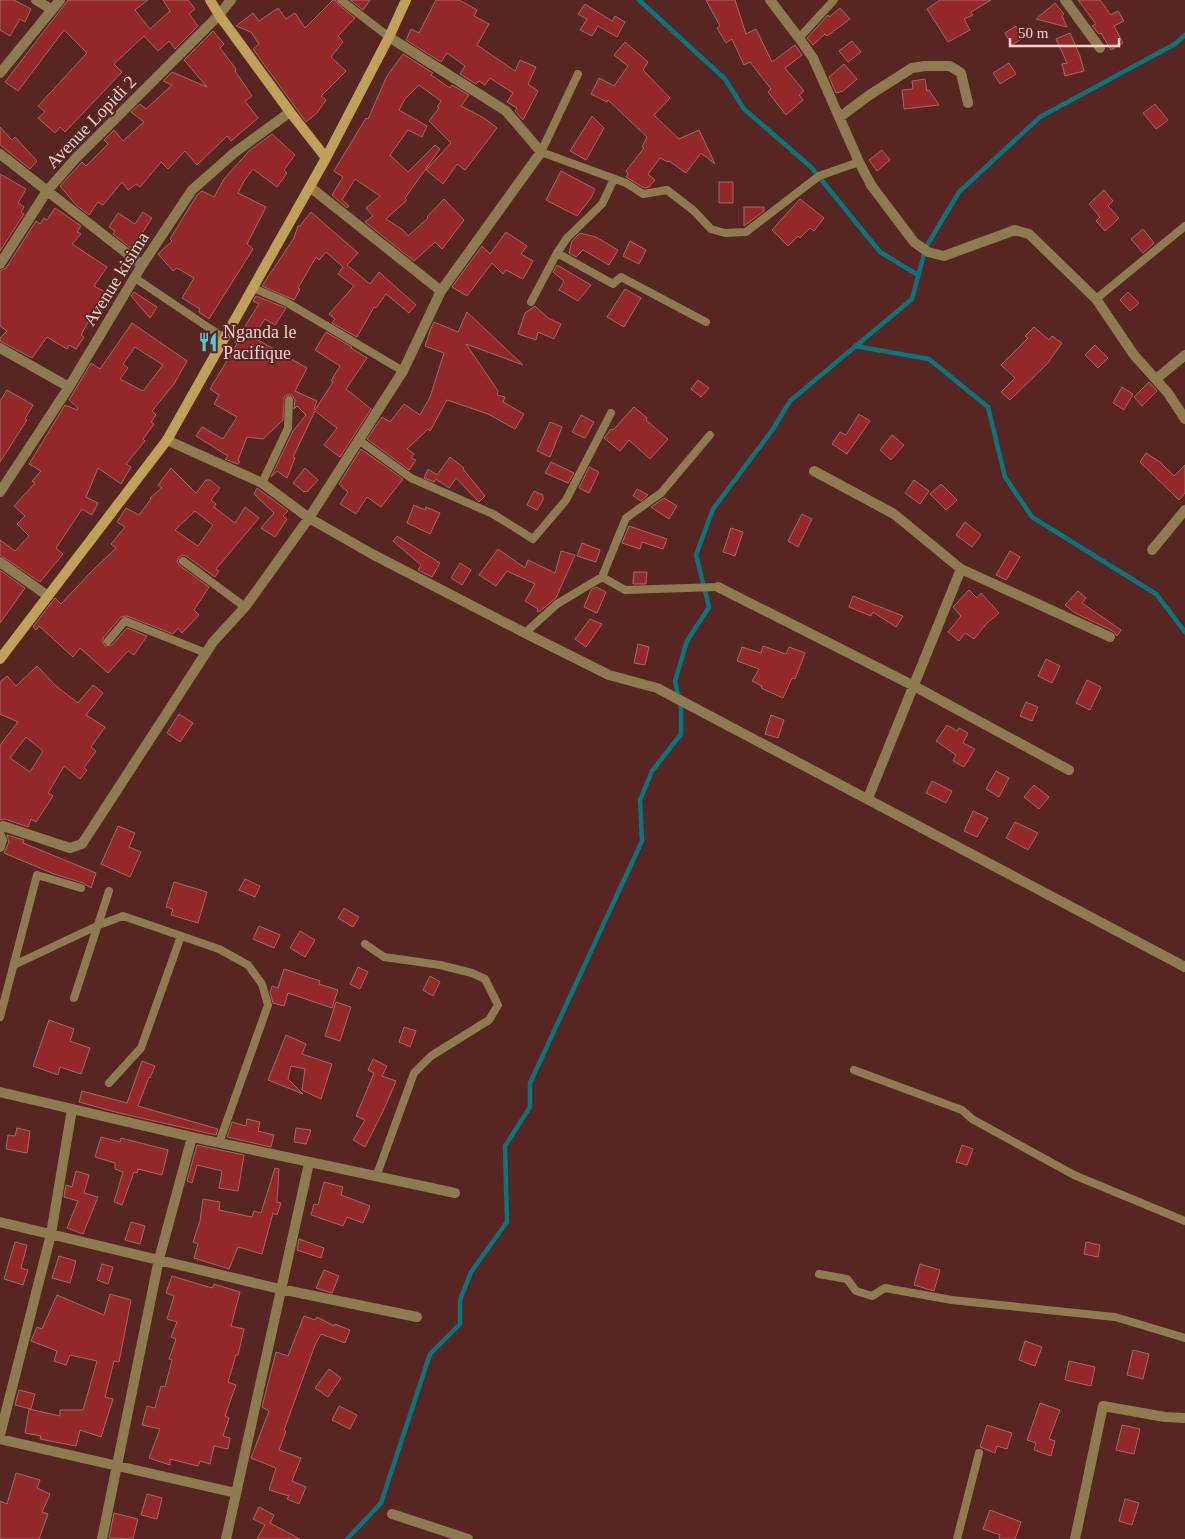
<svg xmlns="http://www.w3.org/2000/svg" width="1185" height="1539" font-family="'Times New Roman',serif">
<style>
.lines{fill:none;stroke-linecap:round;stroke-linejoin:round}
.stream{stroke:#08757f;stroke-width:4.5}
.building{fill:#952929;stroke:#a16964;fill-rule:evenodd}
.lane{stroke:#8f7b50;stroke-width:8}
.street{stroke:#8f7b50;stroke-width:10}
.secondary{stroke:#c1a059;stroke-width:10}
.labels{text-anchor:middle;stroke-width:4;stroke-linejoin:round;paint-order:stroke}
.street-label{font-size:18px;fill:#f3d3cf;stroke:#572623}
.poi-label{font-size:18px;fill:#f3d3cf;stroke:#572623;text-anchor:start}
</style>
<rect width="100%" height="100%" fill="#572623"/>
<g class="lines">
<!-- stream -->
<path class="stream" d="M639 0 725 79 744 109 811 167 880 252 918 275
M855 346 929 359 988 407 1005 477 1032 517 1156 594 1185 632
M347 1539 381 1503 430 1354 460 1324V1300L471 1272 507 1222 505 1146 530 1107V1083L642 841 640 800 652 771 681 734V708L675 681 687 641 709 607 696 555 713 509 773 429 790 401 912 299 926 247 959 192 1040 117 1175 44 1185 35"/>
</g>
<!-- building -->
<path class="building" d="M0 0H14L31 9 25 22 20 19 10 36 0 30Z
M68 0H148L135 10 150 29 170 11 163 0H188L195 9 189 14 198 26 175 49 169 41 158 51 144 36 114 64 122 72 65 132 60 127 55 133 38 118 45 112 38 106 87 53 64 30 18 91 5 82Z
M333 0H335L338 4 355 18 338 36 343 42 331 57 346 71 321 96 326 100 317 113 306 122 253 49 259 44 251 32 236 26 253 13 259 21 278 8 286 19 295 13 305 28Z
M350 0H370L363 10Z
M436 0H459L477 10 474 16 489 24 477 45 515 71 520 60 536 67 528 84 538 91 523 120 515 111 517 108 507 102 513 93 490 78 485 85 479 81 476 84 460 74 465 66 447 53 441 62 406 40 411 29 419 33Z
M706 0H735L746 34 756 29 772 62 795 45 802 55 785 68 804 91 799 95 803 100 786 115 768 92 771 89 750 62 744 65 732 39 726 43 717 28 720 26Z
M940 0H991L971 12 973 15 964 19 970 30 948 42 927 9Z
M1078 0H1100L1111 15 1118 11 1124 21 1114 26 1123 43 1111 50 1101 33 1099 34 1092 26 1096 24Z
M1055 3 1064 14 1062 16 1067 27 1036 19Z
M585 4 612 21 615 16 625 22 617 37 598 26 592 36 580 30 587 19 578 14Z
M840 8 850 19 827 36 825 34 813 45 807 38 828 15 829 17Z
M1016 26 1024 37 1012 45 1005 33Z
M213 31 224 44 220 48 236 69 235 71 252 96 245 101 258 118 231 141 227 136 197 165 185 151 168 169 161 162 140 187 136 184 128 190 122 182 103 205 98 202 89 215 76 205 60 186 82 162 86 166 108 144 104 140 114 130 123 141 144 122 131 112 140 104 146 109 172 85 163 81 172 72 207 87 184 60Z
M1070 33 1080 56 1084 71 1065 76 1062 64 1067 63 1056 39Z
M852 41 861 52 848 62 839 51Z
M625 42 648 62 643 70 670 98 654 115 679 139 699 130 715 164 701 153 686 173 669 161 668 162 660 158 648 174 655 180 649 187 644 188 626 177 628 174 626 171 644 148 642 147 647 137 608 100 607 102 591 94 599 78 614 86 628 66 614 55Z
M403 54 433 73 431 75 450 88 452 85 469 95 461 106 484 118 497 128 465 170 457 164 443 184 426 170 451 143 429 121 439 108 437 107 441 101 419 85 405 99 399 110 427 126 422 137 408 130 390 155 408 172 435 145 440 149 405 198 407 200 386 219 403 230 408 236 428 218 427 217 444 199 464 220 442 249 435 242 414 261 365 222 373 216 366 208 380 196 355 179 342 200 349 206 347 208 332 195 343 177 334 171 366 118 368 119 387 76Z
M1009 63 1016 74 1000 84 993 73Z
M844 64 857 79 843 91 836 93 829 77Z
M925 79 927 91 929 90 939 105 904 109 902 90 913 89 912 81Z
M1155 104 1168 120 1156 129 1143 113Z
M592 116 604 128 586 160 570 151Z
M0 127 12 140 15 137 37 161 30 169 0 145Z
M272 134 295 155 284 170 287 173 277 187 253 169 244 181 238 193 266 207 247 244 253 249 209 319 199 312 200 309 182 298 194 278 177 268 173 271 158 254 172 241 170 239 197 195 202 191 214 197 224 179 249 151Z
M882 150 890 160 877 171 869 160Z
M561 171 595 189 591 198 577 216 546 200Z
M0 174 26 189 18 203 24 207 21 212 24 214 0 251Z
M719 182H733V203H719Z
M1104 190 1113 201 1108 206 1119 218 1105 231 1096 221 1100 217 1089 204Z
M800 199 824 218 814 231 810 228 800 238 798 236 788 246 772 230Z
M744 207H764V211L744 226Z
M55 208 81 226 77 232 81 234 72 244 107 267 94 286 105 292 81 335 84 337 76 349 69 345 67 349 47 337 32 358 0 341V338L7 331 0 326V271L6 268 36 221 40 224 44 218 47 220Z
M143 212 152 218 132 249 113 234 115 231 109 227 118 213 135 224Z
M311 212 358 253 347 265 370 284 379 272 416 305 409 313 386 294 376 308 374 307 357 337 332 323 335 319 329 314 354 286 338 274 343 267 326 252 319 260 316 257 298 288 300 289 294 300 262 286 294 238 298 226H300Z
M1143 229 1154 243 1143 253 1131 239Z
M506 232 527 246 521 254 533 261 523 279 506 270 503 274 492 263 467 296 452 287 482 246 490 254Z
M580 233 596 237 618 250 609 265 583 250 576 257 569 253 572 241Z
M630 241 646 250 639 264 623 256Z
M557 265 591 285 578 301 559 290 564 281 553 272Z
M625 289 641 298 624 327 607 317Z
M134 292 157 307 150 318 131 296Z
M1128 292 1139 303 1130 311 1120 300Z
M256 296 286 308 275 325 265 319 253 337 307 368 295 391 317 401 314 409 315 410 333 382 331 381 340 366 315 350 326 332 352 347 351 348 367 358 346 389 371 409 340 457 324 445 337 428 315 411 293 457 295 458 287 478 277 471 271 477 293 431 306 415 297 406 294 409 295 400 292 395H287L284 397 283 420 263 439 247 437 238 460 240 462 237 464 225 459 228 456 196 436 202 427 223 439 237 417 214 404 219 395 210 389 237 344 235 342 259 304 253 301Z
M535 306 548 318 561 324 554 339 538 332 536 340 518 334 525 313Z
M467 312 523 365 466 344 498 391 497 395 505 397 503 402 524 414 515 429 488 414 447 400 430 431 428 429 407 449 414 454 411 458 416 460 409 470 367 439 382 417 390 422 404 404 420 415 430 397 444 353 425 346 431 328 434 322 458 332Z
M132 323 187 361 174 384 152 411 156 415 151 422 154 424 143 439 145 441 126 464 131 467 121 484 98 468 86 497 98 503 92 515 82 509 56 548 63 554 40 582 0 555V540L15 551 29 536 17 524 25 516 14 506 35 483 32 481 41 471 29 464 65 405 77 410 78 408 69 400 91 363 100 369ZM135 347 163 365 143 391 120 379 128 368 123 364Z
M1034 327 1049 340 1052 336 1062 343 1047 364 1010 400 1001 392 1015 378 1001 365 1028 338 1025 336Z
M1095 345 1108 358 1098 368 1085 355Z
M698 380 709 388 701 397 691 389Z
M1149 382 1157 391 1142 406 1134 397Z
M1122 387 1133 394 1124 410 1113 403Z
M7 390 33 405 25 419 27 420 0 462V401Z
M634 407 647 418 646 420 668 439 650 459 629 440 620 451 604 438 611 429 613 430Z
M859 414 870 421 847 454 832 444 840 432 846 435Z
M581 415 594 422 585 438 572 432Z
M550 422 562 427 550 457 537 451Z
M892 435 904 445 891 460 880 450Z
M361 449 403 479 381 507 367 497 356 514 340 504 348 492 339 484Z
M1146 453 1160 462 1174 476 1185 465V493L1179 500 1140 462Z
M450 457 464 468 463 469 485 496 479 502 456 478 449 488 436 479 434 482 424 478 428 469 437 475Z
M551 462 574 473 568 483 545 473Z
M589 467 599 472 589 493 579 488Z
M171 468 196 493 206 480H210L220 488 211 500 216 504 214 507 235 523 245 507 259 518 216 569 219 571 215 577 186 556 183 555 179 557 177 561 179 565 209 587 194 610 199 615 182 633 178 628 173 634 127 616 121 617 103 638V642L105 646 112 645 127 628 147 636 134 655 128 651 108 673 80 648 73 657 39 626 36 630 33 627 55 598 61 604 90 573 116 548 111 544 125 527 117 522 126 508 139 515 151 499 150 498 162 488 158 485ZM195 511 213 525 198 546 175 530Z
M305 468 318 480 307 492 305 491 304 492 293 483Z
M914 480 929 491 920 504 905 493Z
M941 484 957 500 946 510 930 494Z
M257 488 288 511 283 516 287 519 275 537 261 528 274 513 254 494Z
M637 489 648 495 641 501 633 496Z
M534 491 543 495V500L537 510 527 505Z
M664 498 677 506 669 519 651 507Z
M414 505 425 510 426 507 440 513 430 534 407 523Z
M802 514 812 519 798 547 788 541Z
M965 522 981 535 972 547 956 535Z
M629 526 667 539 663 549 642 542 640 549 622 543Z
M731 528 743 532 735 556 723 552Z
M397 536 440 563 432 577 418 570 421 565 393 541Z
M582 543 600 550 596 562 577 556Z
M498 549 525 568 528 560 555 573 561 551 575 555 556 598 539 612 537 611 538 609 525 601 535 584 507 571 496 586 479 575Z
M1010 551 1020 557 1006 580 996 575Z
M460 563 471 570 462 585 451 578Z
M0 570 25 588 0 623Z
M634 572H647L646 584H633Z
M596 587 606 592 597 613 584 607 591 590Z
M969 590 977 598 981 593 999 613 987 623 974 639 965 633 959 641 948 632 961 616 953 607Z
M1078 591 1086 598 1082 603 1121 630 1117 636 1113 631 1075 613 1065 605Z
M853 596 875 605 903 616 896 627 873 612 871 616 849 607Z
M590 619 602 624 586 647 575 639Z
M638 644 649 647 645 665 634 663Z
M763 646 786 654 789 647 805 653 795 679 792 678 783 698 761 688 762 686 752 681 759 669 737 661 742 647 761 653Z
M1046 659 1060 666 1052 683 1038 676Z
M37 666 56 686 78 703 93 685 103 693 86 715 105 727 91 747 96 751 84 768 87 770 80 779 64 766 48 793 53 796 36 822 31 819 28 827 5 819 0 820V745L18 722 0 714V682L7 676 16 686ZM26 737 43 751 30 772 10 758Z
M1087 680 1101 687 1090 710 1076 703Z
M1026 702 1038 707 1032 721 1020 716Z
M179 714 193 723 180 742 167 733Z
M771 715 784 720 778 738 765 734Z
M947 725 957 731 959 728 968 733 963 743 975 749 964 767 953 761 956 755 936 741Z
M996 771 1009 778 999 797 986 789Z
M932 781 952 791 946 803 926 793Z
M1034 785 1049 797 1039 809 1024 797Z
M973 811 988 818 977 837 964 831Z
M1015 822 1038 833 1028 850 1006 838Z
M118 826 135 833 129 847 141 852 130 877 101 864Z
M7 835 24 840 23 843 96 873 91 888 83 883 54 874 4 853 9 842Z
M245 879 260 886 255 897 239 890Z
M174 882 207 892 198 923 171 915 173 909 166 907Z
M344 908 359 917 353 927 338 918Z
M259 926 280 935 274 948 253 939Z
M300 931 315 940 305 957 290 948Z
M358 967 368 972 360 989 350 984Z
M284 969 320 981 319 984 338 990 332 1008 288 993 284 1006 273 1003 270 992 272 986 278 988Z
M430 976 440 982 433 996 423 990Z
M336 1002 351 1007 340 1041 325 1036Z
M49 1020 74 1029 70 1041 90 1048 81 1074 60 1067 58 1075 33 1066Z
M404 1027 416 1031 410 1047 399 1042Z
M286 1035 306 1044 302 1054 332 1064 321 1099 302 1090 305 1069 291 1066 288 1079 303 1094 268 1080Z
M373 1059 387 1066 382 1076 396 1081 384 1109 365 1147 353 1140 365 1120 356 1116 374 1073 368 1070Z
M142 1061 155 1066 150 1078 149 1077 138 1106 218 1129 216 1135 119 1113 79 1102 82 1091 127 1103Z
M247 1119 260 1122 258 1131 274 1135 271 1147 227 1137 232 1122 246 1126Z
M17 1128 30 1131 27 1153 6 1149 8 1135 15 1136Z
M296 1128 311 1130 306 1144 294 1142Z
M101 1137 120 1142 121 1138 168 1150 162 1175 138 1169 137 1173 134 1172 122 1205 114 1202 123 1172 115 1169V1163L95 1157Z
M197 1145 244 1155 238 1191 219 1188 222 1171 197 1165 192 1183 187 1181Z
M962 1145 973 1149 967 1165 956 1162Z
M275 1168 279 1169 277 1202 281 1203 277 1215 273 1213 262 1254 238 1247 229 1269 194 1258 198 1244 193 1242 200 1221 203 1199 220 1202 219 1210 252 1217 254 1211 261 1213Z
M76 1171 89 1175 84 1193 98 1197 83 1234 67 1228 78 1201 64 1197 66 1185 72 1187Z
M324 1182 343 1187 341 1195 370 1206 363 1223 347 1217 343 1226 311 1215 314 1204 318 1205Z
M131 1222 145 1226 140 1244 125 1240Z
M299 1239 324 1248 321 1258 297 1250Z
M15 1242 27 1245 21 1268 28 1270 23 1285 4 1279Z
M1086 1242 1100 1245 1098 1257 1084 1254Z
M59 1256 76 1261 70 1283 52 1278Z
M102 1264 113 1267 108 1284 97 1280Z
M920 1264 940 1270 934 1291 914 1285Z
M324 1270 339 1276 332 1293 316 1288Z
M172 1276 212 1288 214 1284 240 1292 231 1326 244 1329 238 1355H236L228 1382 236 1385 225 1416 229 1418 223 1436 230 1438 228 1449 214 1446 210 1464 200 1461 198 1466 170 1459V1465L149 1458 160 1429 142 1425 147 1406 155 1408 161 1386 165 1387 172 1360 169 1359 176 1339 171 1337 177 1322 167 1319 174 1296 166 1293Z
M110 1294 131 1300 119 1362 114 1361 105 1397 113 1399 101 1437 80 1430 76 1446 40 1439 41 1436 25 1433 29 1409 60 1416V1410H83L97 1361 70 1355 66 1365 54 1361 57 1351 31 1341 37 1327 42 1329 57 1295 104 1315Z
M304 1316 315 1320 317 1317 334 1326 335 1324 350 1330 345 1343 321 1334 315 1345 284 1430 286 1431 279 1450 301 1458 292 1481 306 1487 299 1504 287 1499 289 1496 269 1490 276 1468 251 1458 269 1411 262 1407 276 1352 288 1356Z
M1025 1341 1042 1347 1035 1366 1019 1360Z
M1133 1350 1149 1354 1143 1379 1127 1375Z
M1069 1361 1095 1367 1091 1386 1065 1380Z
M329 1369 341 1378 328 1397 315 1388Z
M19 1390 35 1394 31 1409 15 1405Z
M1040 1403 1060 1410 1049 1439 1055 1441 1051 1456 1034 1450 1036 1443 1027 1440Z
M339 1406 357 1415 350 1429 332 1420Z
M987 1425 1012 1433 1007 1449 997 1446 995 1453 980 1447Z
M1122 1425 1140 1429 1134 1454 1116 1450Z
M16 1473 40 1480 37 1488 50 1494 42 1512 48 1514 39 1539H0V1501L7 1504Z
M147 1494 162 1498 157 1519 141 1515Z
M1125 1499 1139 1503 1132 1525 1119 1521Z
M259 1507 274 1515 270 1523 300 1539H257L265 1525 253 1519Z
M990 1510 1021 1522 1015 1539H999L1000 1535 983 1529Z
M114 1513 138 1519 133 1539 109 1538Z"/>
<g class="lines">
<!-- lane -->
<path class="lane" d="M341 0 389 37
M799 38 834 0
M578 74 541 152 626 183 643 194 667 190 693 210 711 229 725 233 746 232 819 176 859 162
M614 179 602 204 567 238 557 253 613 284 621 277 706 322
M135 278 224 338
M253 288 286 302 403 371
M1096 299 1185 226
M531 302 557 253
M360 441 411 478 493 514 533 539 566 500 611 413
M262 483 288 428 289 400
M183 561 245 607
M602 577 626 518 661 493 710 435
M525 633 557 604 602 577 625 590 718 587
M108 641 125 621 206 653
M365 944 384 957 440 965 472 973 485 979 498 1005 489 1020 431 1056 414 1073 376 1177
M14 965 99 925 123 916 219 949 248 965 262 984 268 1005 219 1143
M74 998 109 891
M0 1017 37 875 81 888
M854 1070 962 1110 972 1119 1074 1175 1185 1221
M109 1083 141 1048 181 936
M819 1274 847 1279 856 1291 872 1296 885 1288 952 1300 1115 1317 1185 1338
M957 1539 979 1453"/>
<!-- street -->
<path class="street" d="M36 0 51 9
M770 0 799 38 813 58 859 162 871 185 914 242 928 252 944 256 1015 230 1029 234 1096 299 1134 355 1168 393 1185 419
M1065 0 1100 48
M0 73 60 0
M840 117 868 96 912 68 925 66H950L961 73 968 103
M0 154 142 265
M310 187 441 291
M0 264 47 191 75 159 219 15 231 0
M0 348 69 387
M1156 379 1185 355
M167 440 262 483 309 518 372 554 525 633 609 675 657 688 1185 967
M814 471 894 514 961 569 1110 637
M0 492 69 387 142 265 192 190 234 153 290 112
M1152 550 1185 510
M0 562 48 596
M718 587 914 686 1069 770
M868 798 961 569
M0 830 3 826 70 848 82 844 213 642 245 607 309 518 403 371 441 291 541 152 506 111 389 37
M0 836 2 840 0 847
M0 1092 192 1137 455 1193
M0 1222 280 1289 417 1317
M0 1435 51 1234 72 1109
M0 1439 236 1493
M392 1514 468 1539
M102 1539 159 1259 192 1137
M226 1539 309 1163
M1075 1539 1103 1406 1165 1417 1185 1418"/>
<!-- secondary -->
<path class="secondary" d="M210 0 219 15 290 112 326 158
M0 659 167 440 326 158 389 37 406 0"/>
</g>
<!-- icons -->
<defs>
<symbol id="restaurant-bare" viewBox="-9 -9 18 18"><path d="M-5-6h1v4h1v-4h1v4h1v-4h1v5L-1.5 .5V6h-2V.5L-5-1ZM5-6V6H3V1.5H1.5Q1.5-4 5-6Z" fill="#52cbd8" stroke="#572623" stroke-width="2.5" paint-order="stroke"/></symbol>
</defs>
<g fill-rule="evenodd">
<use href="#restaurant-bare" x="194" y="328" width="28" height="28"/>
</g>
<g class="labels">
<!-- street labels -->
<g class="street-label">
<text transform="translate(91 122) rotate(-46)" y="6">Avenue Lopidi 2</text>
<text transform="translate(116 279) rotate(-58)" y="6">Avenue kisima</text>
</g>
<!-- poi labels -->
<g class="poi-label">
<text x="223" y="338">Nganda le<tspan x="223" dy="21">Pacifique</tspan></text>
</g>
</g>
<!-- scale -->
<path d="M1010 38v8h109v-8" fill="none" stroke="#f3d3cf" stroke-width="2.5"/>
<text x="1018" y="38" font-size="15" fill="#f3d3cf" stroke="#572623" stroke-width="4" paint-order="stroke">50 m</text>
</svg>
